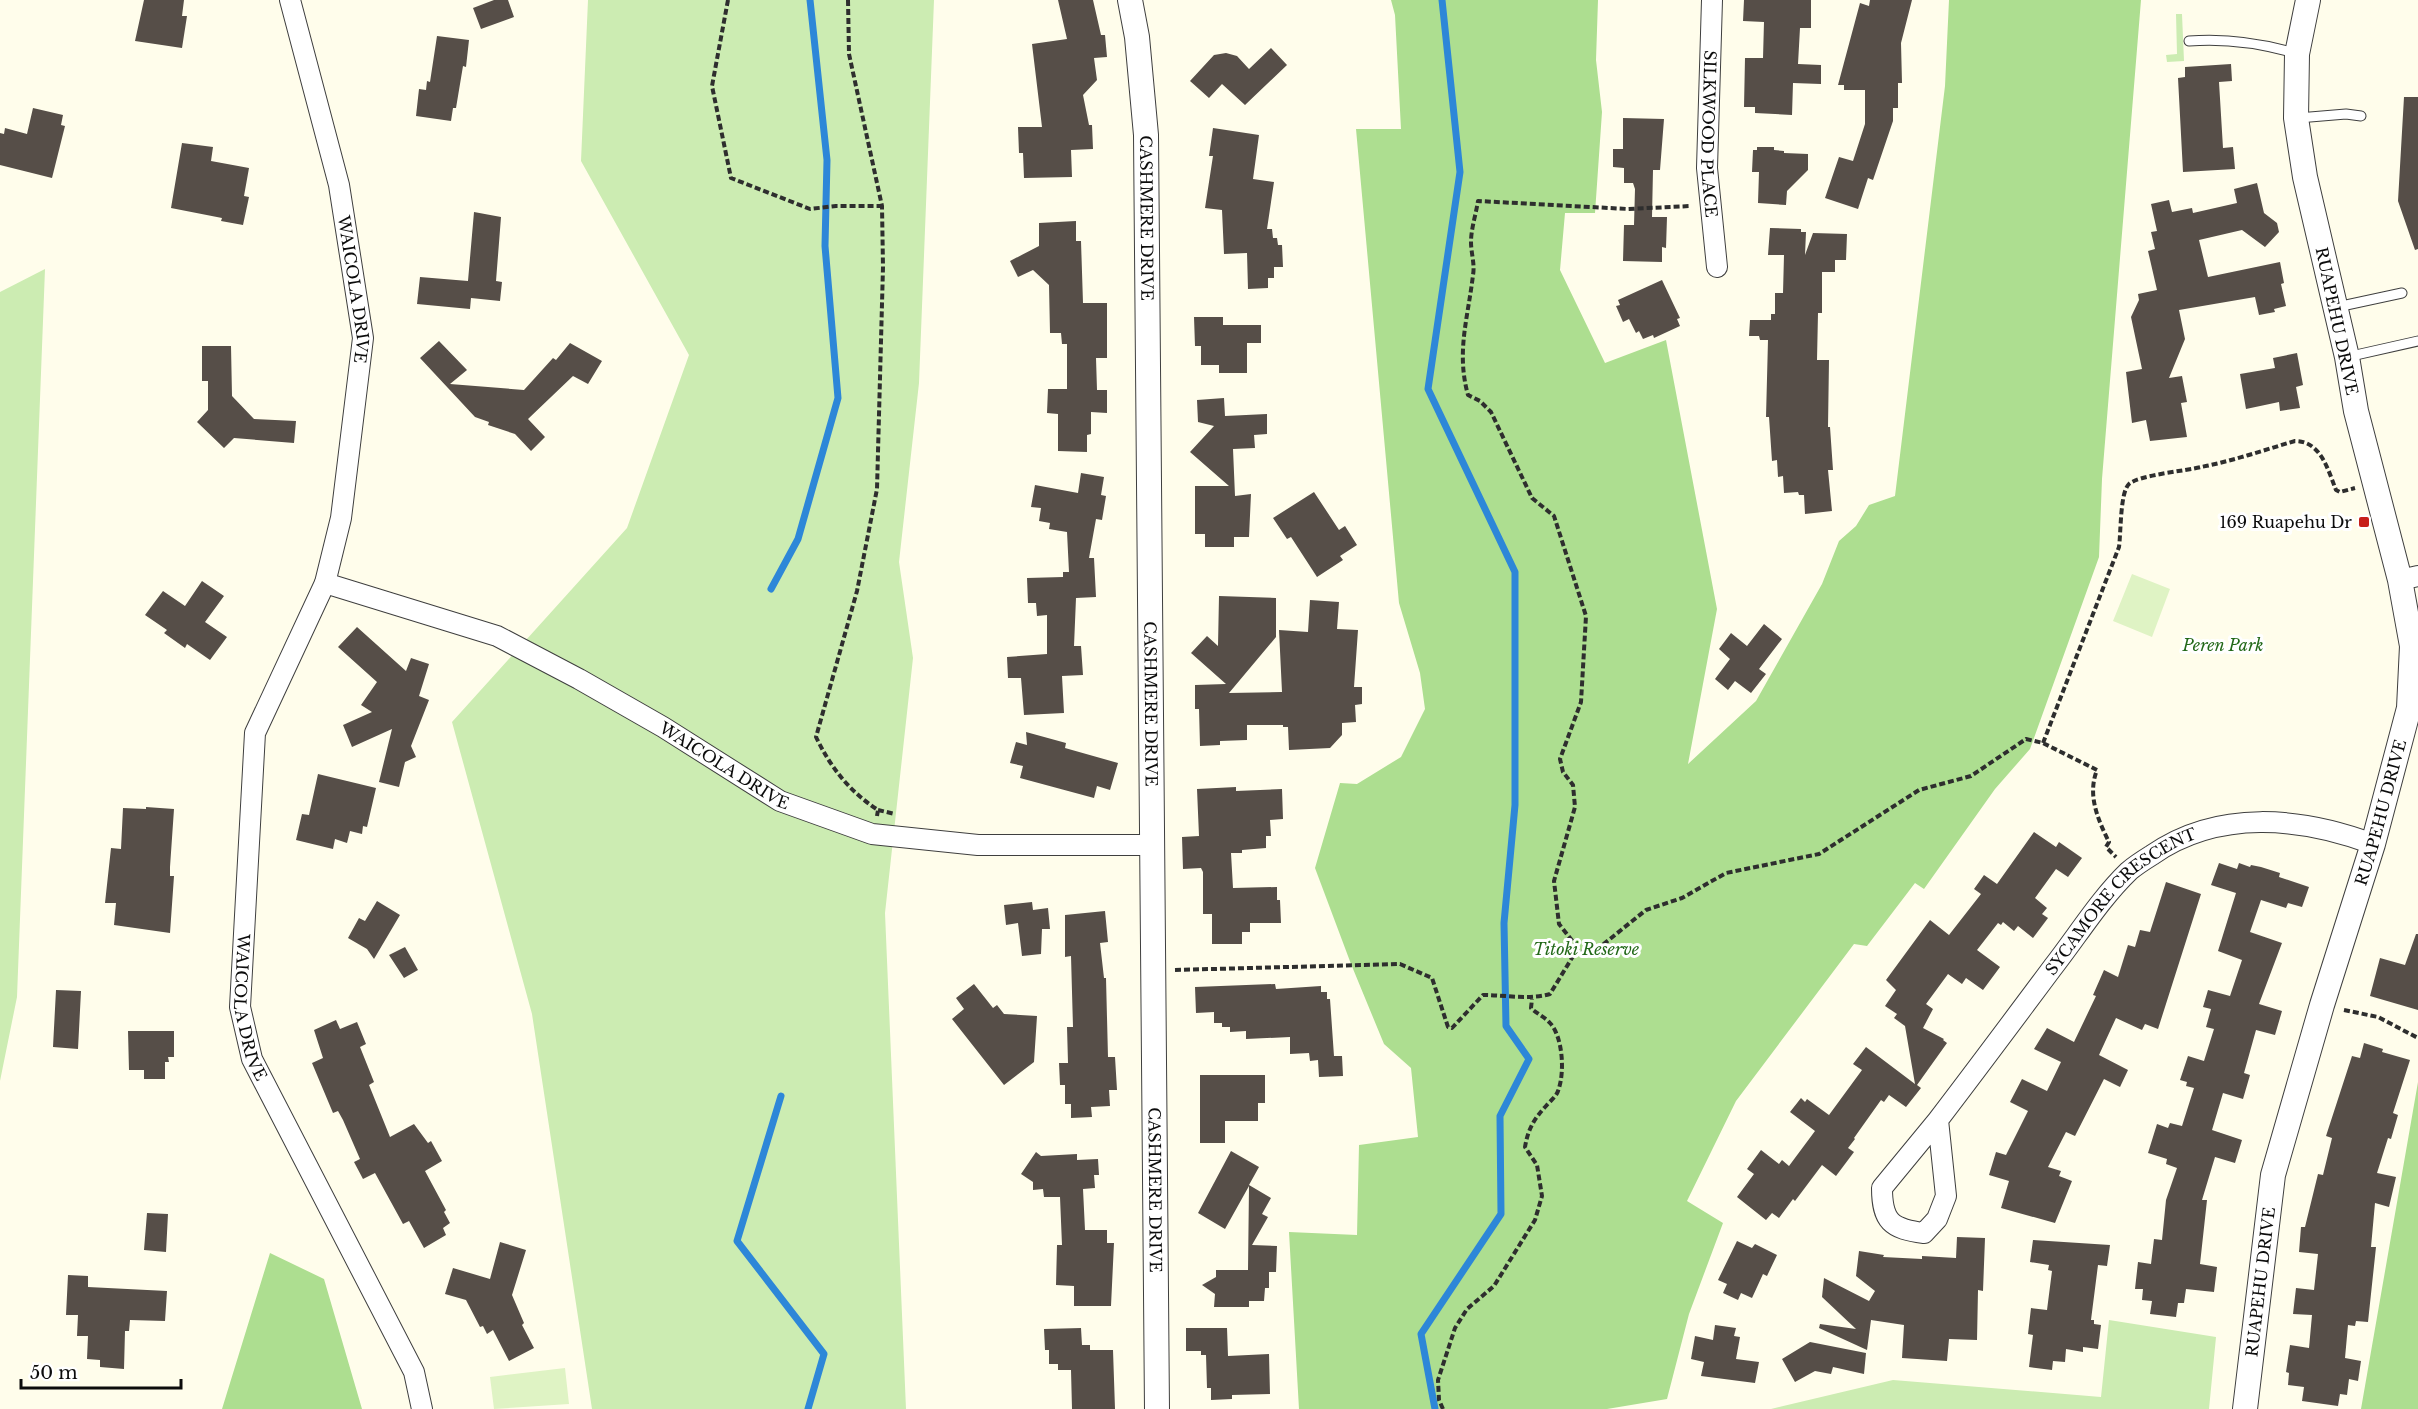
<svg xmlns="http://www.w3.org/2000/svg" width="2418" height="1409" font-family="'Libre Baskerville',serif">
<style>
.green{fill:#ccecb2}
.forest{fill:#adde90}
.pitch{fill:#dff3c4}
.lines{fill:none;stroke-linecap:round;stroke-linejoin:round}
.stream{stroke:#2d87d8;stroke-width:7}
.building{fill:#564e48}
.service-casing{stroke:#3f3f3f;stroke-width:11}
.minor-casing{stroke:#3f3f3f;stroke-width:22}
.tertiary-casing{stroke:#3f3f3f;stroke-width:26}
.path{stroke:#2e2e2e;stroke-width:4;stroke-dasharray:6 3;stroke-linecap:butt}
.service{stroke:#fff;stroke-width:9}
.minor{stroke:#fff;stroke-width:20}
.tertiary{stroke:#fff;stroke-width:24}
.poi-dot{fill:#c71f1a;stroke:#fff;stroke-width:2}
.labels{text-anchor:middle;stroke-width:6;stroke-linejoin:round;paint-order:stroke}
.street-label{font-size:16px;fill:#0c0c0c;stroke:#fff}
.poi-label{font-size:16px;fill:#0c0c0c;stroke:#fff;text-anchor:end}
.park-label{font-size:16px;font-style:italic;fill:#226818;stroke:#fff}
</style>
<rect width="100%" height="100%" fill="#fffdeb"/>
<!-- green -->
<path class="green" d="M588 0H934L919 383 899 562 913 658 885 913 906 1409H592L532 1014 452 722 627 528 689 355 581 161Z
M2176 14H2182L2184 61 2167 62 2166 55 2177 54Z
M45 269 17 997 0 1081V292Z
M2109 1320 2216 1337 2209 1409H1771L1893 1380 2101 1397Z"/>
<!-- forest -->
<path class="forest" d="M1391 0H1598L1596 60 1602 112 1595 213H1565L1560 270 1605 363 1666 340 1717 609 1688 764 1756 701 1822 584 1839 541 1856 526 1869 505 1895 496 1945 86 1949 0H2141L2102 479 2099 557 2030 749 1995 789 1924 889 1915 883 1867 946 1854 944 1736 1101 1687 1201 1723 1223 1689 1314 1667 1399 1607 1409H1299L1289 1232 1357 1235 1359 1145 1418 1137 1411 1068 1384 1044 1351 964 1315 868 1340 783 1357 784 1401 757 1425 709 1420 673 1399 603 1356 129H1401L1395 15Z
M2418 1082V1409H2361Z
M270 1253 324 1279 362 1409H222Z"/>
<!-- pitch -->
<path class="pitch" d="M2132 574 2170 589 2152 637 2113 621Z
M565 1368 569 1404 494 1409 490 1377Z"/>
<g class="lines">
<!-- stream -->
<path class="stream" d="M771 589 798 539 838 398 825 246 827 160 810 0
M781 1096 737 1241 824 1354 808 1409
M1435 1409 1421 1334 1501 1214 1500 1116 1529 1059 1506 1026 1504 923 1515 805V572L1428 389 1460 172 1442 0"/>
</g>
<!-- building -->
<path class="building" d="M144 0H184L182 16H187L182 48 135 41Z
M494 0H508L514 17 481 29 473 8Z
M1058 0H1093L1101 35H1105L1107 57 1094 58 1097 80 1083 95 1089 125H1092L1093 149 1071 150 1072 177 1024 178 1023 153H1019L1018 127H1042L1032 44 1067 39Z
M1744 0H1811V28H1800L1798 64 1821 65V84L1793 83 1792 115 1755 113V107H1744L1745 58H1763L1764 22 1743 21Z
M1870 0H1912L1901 43 1902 83H1898V108H1893V121L1873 180 1868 178 1858 209 1825 198 1839 157 1853 161 1865 124V90H1844V85H1838L1860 3 1869 6Z
M437 36 469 40 466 67 463 66 456 108H453L451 121 416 116 419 89 426 90 427 81 430 82Z
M1271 48 1287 65 1245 105 1222 84 1209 98 1190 81 1214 55 1226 53 1237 56 1249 69Z
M2231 64 2232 81 2219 82 2223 148 2233 147 2235 169 2183 172 2178 78 2185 77V67Z
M2404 97H2418V249L2415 250 2398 201Z
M33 108 63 115 61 125 65 126 52 178 0 165V133L4 134 5 128 27 134Z
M1623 118 1664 119 1660 170H1653L1652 217H1667L1666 248 1662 247V262L1623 261 1624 225H1634L1635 189 1633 183H1624V168L1613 167V149H1623Z
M1213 128 1259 135 1253 179 1274 182 1267 229H1272L1273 238H1277L1278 245H1282L1283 267H1274V278H1268V288L1248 289 1247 253 1224 254 1222 210 1205 208 1213 156H1209Z
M182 143 213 147 211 161 249 168 244 196 249 197 243 225 221 221 222 218 171 208Z
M1757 147H1774V150L1784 151V153L1808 154V170L1787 191 1786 205 1758 203 1759 172H1752L1753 150H1757Z
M2257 183 2264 213 2277 223 2279 232 2265 247 2242 230 2199 240 2208 277 2280 262 2284 283 2281 284 2286 306 2274 309 2275 312 2259 315 2255 297 2179 310 2185 339 2169 378 2182 376 2187 402 2181 403 2187 437 2150 441 2146 420 2132 423 2126 372 2142 369 2131 317 2139 300 2138 294 2157 290 2148 251 2155 249 2151 232 2157 231 2151 204 2169 200 2172 212 2192 208 2193 213 2237 203 2234 189Z
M474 212 501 217 496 281 502 282 500 301 471 298 470 309 417 304 420 277 468 281Z
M1076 221V241H1081L1083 303H1107V358H1096L1097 390H1107V413L1091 412V434L1087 435V452L1058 451V414L1047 413 1048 389H1067V344H1062L1061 333H1050L1049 285 1033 270 1018 277 1010 261 1039 246V223Z
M1770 228 1801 229V232H1806L1805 255 1813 233 1847 234 1846 260H1835V272H1822V313H1818L1817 360H1829L1828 427H1830L1833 470H1828L1832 511 1805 514 1804 495H1799L1798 492 1784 493 1783 476 1778 477 1777 460 1772 461 1769 417H1766L1768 340H1760L1759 336H1749L1750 320H1771V314H1775V293H1783L1784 255H1768Z
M1662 280 1680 318 1677 319 1680 326 1654 338 1653 335 1643 339 1639 331 1636 333 1629 319 1623 322 1616 306 1620 305 1618 300Z
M1194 317H1223V325H1261V343H1247V373H1219V365H1201V346H1195Z
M439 341 467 370 450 384 524 390 553 358 556 360 570 343 602 361 588 384 573 376 528 419 545 437 531 451 515 434 488 425 489 422 475 417 420 358Z
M202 346H231L232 396 254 419 296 421 294 443 234 438 224 448 197 422 208 410V381H202Z
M2297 353 2303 385 2296 387 2300 408 2280 411 2279 402 2246 409 2240 374 2275 368 2273 358Z
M1224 398 1225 416 1267 414V434L1254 435 1255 448 1233 449 1235 496 1251 494 1249 537H1234V547H1205V534H1195V486H1229L1190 452 1214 426 1198 422 1197 400Z
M1081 473 1104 477 1101 495 1106 496 1102 520 1096 519 1089 558H1094L1096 597 1076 598 1074 646H1081L1083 675 1062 676 1064 713 1024 715 1021 678H1008L1007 657 1047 654V615L1037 616 1036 603H1028L1027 578 1063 577V572H1069L1067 532 1049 529 1050 523 1039 521 1041 508 1031 507 1035 485 1078 493Z
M1314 492 1339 530 1345 526 1357 545 1340 556 1343 560 1317 577 1291 537 1287 539 1273 518Z
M202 581 224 596 205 622 227 637 210 660 187 644 185 648 164 633 167 630 145 615 163 591 185 606Z
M1219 596 1276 598V637L1229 693 1282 692 1279 630 1308 632 1310 600 1339 602 1337 629 1358 630 1354 687H1362V704L1355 705 1356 722 1342 723V735L1330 748 1289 750 1288 727H1283V725H1247V740L1220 741V745L1200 746 1199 709H1195V685L1226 684 1191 653 1207 636 1218 646Z
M1764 624 1782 639 1759 669 1766 674 1751 693 1735 681 1728 690 1715 679 1730 659 1719 649 1731 633 1747 646Z
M357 627 406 671 411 658 429 664 419 696 429 700 411 746 416 757 405 762 399 787 379 782 392 729 352 747 343 725 372 712 361 705 377 682 338 647Z
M1026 732 1066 743 1065 748 1118 763 1110 790 1097 786 1094 798 1020 778 1023 766 1010 763 1016 742 1027 745Z
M318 774 376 788 367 827 363 826 362 834 350 831 347 843 335 839 333 849 296 840 302 814 309 815Z
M1236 787V791L1282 789 1283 819 1270 820 1271 836H1266V848L1242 850V853H1231L1233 888 1277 887V900H1280L1281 923H1250V932H1242V944H1212V914H1203V872L1201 868 1183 869 1182 837 1199 836 1197 789Z
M146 807 174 809 170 867V876H174L170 933 114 925 116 903H105L111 848 121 849 123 808 146 809Z
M2034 832 2056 847 2059 842 2082 858 2068 877 2056 869 2035 898 2047 908 2042 914 2048 918 2033 938 2018 926 2014 931 2003 922 2001 925 1998 923 1977 950 2000 967 1983 990 1966 978 1962 984 1948 974 1926 1004 1933 1009 1923 1028 1944 1039 1943 1040 1947 1043 1917 1085 1921 1088 1906 1107 1889 1095 1884 1102 1881 1100 1854 1138 1855 1139 1848 1148 1854 1152 1836 1176 1822 1165 1795 1201 1793 1199 1779 1218 1772 1213 1766 1220 1737 1197 1754 1174 1747 1169 1761 1150 1779 1164 1782 1160 1789 1166 1815 1131 1790 1112 1801 1098 1805 1102 1807 1099 1829 1115 1862 1070 1853 1064 1866 1047 1915 1084 1905 1026 1894 1018 1897 1014 1885 1006 1896 990 1886 980 1930 920 1949 935 1981 894 1974 889 1984 875 1997 884Z
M2219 863 2237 869 2239 863 2250 867 2251 865 2261 867 2280 873 2279 877 2309 887 2302 907 2288 903 2286 908 2261 900 2250 932 2282 943 2259 1004 2282 1011 2275 1035 2256 1030 2244 1073 2250 1075 2243 1099 2223 1093 2212 1130 2242 1140 2235 1163 2215 1157 2202 1200H2207L2200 1264 2217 1267 2214 1292 2186 1289 2184 1303H2178L2176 1317 2150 1314 2152 1301 2142 1300 2143 1289H2135L2138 1262 2151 1264 2154 1239 2162 1240 2166 1200 2177 1168 2166 1164 2167 1159 2148 1153 2157 1124 2168 1128 2170 1123 2182 1126 2194 1088 2186 1086 2187 1082 2180 1080 2188 1056 2204 1061 2214 1029 2206 1027 2211 1009 2203 1007 2208 990 2230 996 2242 960 2218 951 2236 893 2211 885Z
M2166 882 2201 894 2158 1029 2145 1024 2142 1030 2116 1018 2099 1055 2128 1070 2120 1087 2104 1079 2075 1136 2066 1132 2048 1167 2061 1171 2059 1176 2072 1181 2055 1223 2001 1208 2009 1181 1989 1175 1996 1152 2006 1155 2028 1111 2010 1102 2022 1079 2047 1091 2061 1062 2034 1049 2047 1028 2074 1042 2096 996 2093 995 2104 970 2118 977 2128 945 2135 947 2140 930 2150 932Z
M377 901 400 915 374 959 367 949 348 938 359 918 365 921Z
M1032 902 1033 910 1048 908 1050 929H1042L1041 954 1022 956 1018 923 1006 925 1004 905Z
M1105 911 1108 942 1100 943 1104 978H1106L1108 1057H1115L1117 1090H1109L1110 1106 1091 1107 1092 1117 1071 1118V1104H1065V1085H1060L1059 1063H1068L1067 1027H1073L1071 956 1065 957V915Z
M2416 934H2418V1010L2370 996 2380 958 2405 965Z
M405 947 418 970 404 978 389 955Z
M974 984 993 1008 997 1005 1004 1014 1037 1016 1034 1062 1004 1085 952 1019 964 1009 956 998Z
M1275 984 1276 989 1321 986V992H1327V999H1330L1334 1056H1342L1343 1076 1319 1077 1318 1060 1310 1061 1309 1053 1290 1054V1037L1246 1039V1031L1230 1032V1027H1222V1023H1214V1012L1196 1013 1195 987Z
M56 990 81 991 78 1049 53 1047Z
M336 1020 340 1029 357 1022 366 1044 360 1047 374 1082 369 1085 390 1137 414 1124 428 1143 431 1141 442 1161 425 1171 446 1210 444 1212 450 1223 443 1228 446 1235 424 1248 409 1221 403 1224 375 1173 363 1179 354 1162 360 1159 343 1120 338 1111 333 1113 312 1063 323 1058 314 1030Z
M128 1031H174V1057H168L169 1062H165V1079H144V1070H129Z
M2364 1043 2383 1049 2382 1052 2410 1060 2393 1113 2398 1115 2391 1139 2388 1138 2377 1173 2396 1177 2389 1207 2375 1203 2371 1247H2376L2368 1322 2356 1321 2355 1326 2348 1325 2345 1358 2361 1361 2358 1381 2349 1379 2347 1395 2340 1394 2338 1406 2302 1401 2304 1387 2288 1385 2289 1373 2286 1372 2290 1345 2309 1348 2312 1315 2293 1314 2296 1288 2314 1290 2318 1254 2299 1252 2301 1227H2305L2318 1174 2323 1175 2332 1138 2326 1136 2352 1056 2360 1058Z
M1200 1075H1265V1103H1258V1121H1225V1143H1200Z
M1231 1151 1259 1167 1249 1185 1271 1198 1262 1214 1268 1217 1252 1245 1277 1246 1276 1272H1269V1288H1265L1264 1301H1249V1307H1214L1215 1294 1202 1285 1216 1277V1270H1248L1249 1186 1225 1229 1198 1213Z
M1036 1152 1041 1156 1077 1154V1160L1098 1159 1099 1175H1094L1095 1188 1083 1189 1085 1230H1107V1243H1114L1111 1306H1074V1286L1056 1285 1057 1245H1062L1060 1197H1044L1043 1189 1033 1190V1182L1021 1174Z
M147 1213 168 1214 166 1252 144 1250Z
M1957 1237 1985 1238 1983 1291 1978 1290 1977 1340 1949 1339 1947 1361 1902 1358 1904 1325 1871 1320 1867 1350 1819 1328 1820 1324 1856 1329 1822 1297 1824 1278 1869 1301 1875 1291 1856 1276 1859 1251 1884 1255 1883 1257 1922 1259V1256L1956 1258Z
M2033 1240 2110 1245 2107 1266 2098 1265 2091 1320H2094V1324L2101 1325 2098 1349 2083 1347V1352L2066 1349 2065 1362 2053 1361 2052 1370 2029 1367 2033 1335 2028 1334 2031 1308 2047 1310 2052 1271 2048 1270 2049 1265 2030 1262Z
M1737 1241 1752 1248 1755 1244 1777 1255 1767 1276 1763 1274 1752 1298 1741 1293 1738 1300 1723 1293 1727 1284 1718 1280Z
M500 1242 526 1250 512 1295 524 1323 522 1325 534 1348 509 1361 493 1330 487 1334 483 1326 480 1327 466 1300 445 1294 453 1268 490 1279Z
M68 1275 88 1276V1287L167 1291 165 1321 130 1320 129 1331H125L124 1369 100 1367V1360L87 1359 88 1336H77L78 1315H66Z
M1715 1325 1736 1328 1734 1336 1740 1337 1736 1359 1759 1362 1755 1383 1701 1376 1704 1362 1691 1359 1695 1336 1713 1340Z
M1081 1328 1082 1345H1090V1350H1113L1115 1409H1072L1071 1370H1058V1364H1049V1350H1045L1044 1329Z
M1186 1328H1227L1228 1356 1269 1354 1270 1394 1232 1395V1399L1211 1400V1388H1207L1206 1355H1201V1351H1186Z
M1810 1342 1866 1353 1864 1374 1833 1367 1831 1374 1815 1371 1795 1382 1782 1359Z"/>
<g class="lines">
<defs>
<path id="service" d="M2189 41C2226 38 2260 43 2295 53
M2298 118 2346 114 2361 116
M2337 307 2402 293
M2347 357 2418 341"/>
<g id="minor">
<path id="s1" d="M290 0 339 185 363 338 341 518 325 583 255 733 240 1007 252 1059 414 1372 422 1409"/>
<path id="s2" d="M1712 0 1707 168 1717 267"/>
<path d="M2400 580 2418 576"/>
<path id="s3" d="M325 583 497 636 579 679 663 727 780 801 872 834 978 845H1152"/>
<path id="s4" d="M1938 1120 1882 1188C1882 1221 1891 1229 1924 1233L1937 1219 1946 1196 1938 1120C1977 1069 2015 1018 2053 967 2078 935 2100 899 2129 871 2136 865 2144 860 2152 855 2218 809 2301 817 2373 844"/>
</g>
<g id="tertiary">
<path id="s5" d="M1130 0 1137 37 1146 135 1157 1409"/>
<path id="s6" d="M2245 1409 2273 1175 2322 1005 2373 844 2409 708 2412 646 2400 580 2356 411 2347 357 2305 177 2296 118 2297 54 2308 0"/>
</g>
</defs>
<!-- service casing -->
<use href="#service" class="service-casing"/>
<!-- minor casing -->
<use href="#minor" class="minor-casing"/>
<!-- tertiary casing -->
<use href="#tertiary" class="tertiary-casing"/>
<!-- path -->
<path class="path" d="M728 0 712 86 731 178 810 209 836 206H882
M848 0 849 54 882 206 883 267 877 489 857 591 816 737C831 768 849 791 878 810L877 816
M2043 743 2119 547C2121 533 2120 492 2129 484 2139 475 2185 471 2201 467 2233 461 2264 450 2295 441 2321 441 2328 470 2336 490L2340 492 2355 488
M878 810 895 814
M1578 948 1559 924 1554 881 1575 807 1573 785 1563 772 1560 759 1581 702 1586 616 1554 516 1532 498 1491 412 1480 401 1468 395C1456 352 1468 318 1473 275 1475 264 1471 253 1471 242 1471 229 1476 214 1478 201L1628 209 1691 206
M1175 970 1400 964 1432 978 1448 1027 1452 1028 1483 995C1506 995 1528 1000 1550 994L1578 948 1590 955 1646 910 1682 898 1726 873 1819 854 1919 790 1971 776 2026 739 2043 743 2097 770C2087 795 2098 820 2109 842L2106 847 2116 857
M2344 1010 2378 1017 2418 1038
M1443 1409 1439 1400 1438 1380 1455 1328 1467 1309 1494 1286 1535 1220 1542 1196 1537 1165 1525 1147C1528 1129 1534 1119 1546 1106 1550 1101 1556 1097 1558 1091 1565 1073 1563 1037 1550 1023 1545 1017 1537 1014 1531 1008L1532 999"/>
<!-- service -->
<use href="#service" class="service"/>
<!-- minor -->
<use href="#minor" class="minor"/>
<!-- tertiary -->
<use href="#tertiary" class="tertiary"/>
</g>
<!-- markers -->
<rect class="poi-dot" x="2358" y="516" width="12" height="12" rx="3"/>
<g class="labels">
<!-- street labels -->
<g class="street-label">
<text dy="6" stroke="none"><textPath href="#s2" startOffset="134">SILKWOOD PLACE</textPath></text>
<text dy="6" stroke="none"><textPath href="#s5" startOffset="219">CASHMERE DRIVE</textPath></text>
<text dy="6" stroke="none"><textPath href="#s1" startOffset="297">WAICOLA DRIVE</textPath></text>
<text transform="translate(2337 321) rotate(78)" y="6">RUAPEHU DRIVE</text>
<text dy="6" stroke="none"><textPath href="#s5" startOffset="705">CASHMERE DRIVE</textPath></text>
<text dy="6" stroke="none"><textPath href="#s3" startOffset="442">WAICOLA DRIVE</textPath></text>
<text dy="6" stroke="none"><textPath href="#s6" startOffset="614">RUAPEHU DRIVE</textPath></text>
<text dy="6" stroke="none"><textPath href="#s4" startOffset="567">SYCAMORE CRESCENT</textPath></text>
<text dy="6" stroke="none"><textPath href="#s1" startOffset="1036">WAICOLA DRIVE</textPath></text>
<text dy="6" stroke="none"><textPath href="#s5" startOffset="1191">CASHMERE DRIVE</textPath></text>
<text dy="6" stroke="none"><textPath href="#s6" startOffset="128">RUAPEHU DRIVE</textPath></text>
</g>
<!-- poi labels -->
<g class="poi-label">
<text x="2352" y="528">169 Ruapehu Dr</text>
</g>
<!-- park labels -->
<g class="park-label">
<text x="2223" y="651">Peren Park</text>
<text x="1586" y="955">Titoki Reserve</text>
</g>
</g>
<!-- scale -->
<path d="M21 1379v9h160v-9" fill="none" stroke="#0c0c0c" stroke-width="3"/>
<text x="30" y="1379" font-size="18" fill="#0c0c0c" stroke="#ffffff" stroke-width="4.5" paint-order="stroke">50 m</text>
</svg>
